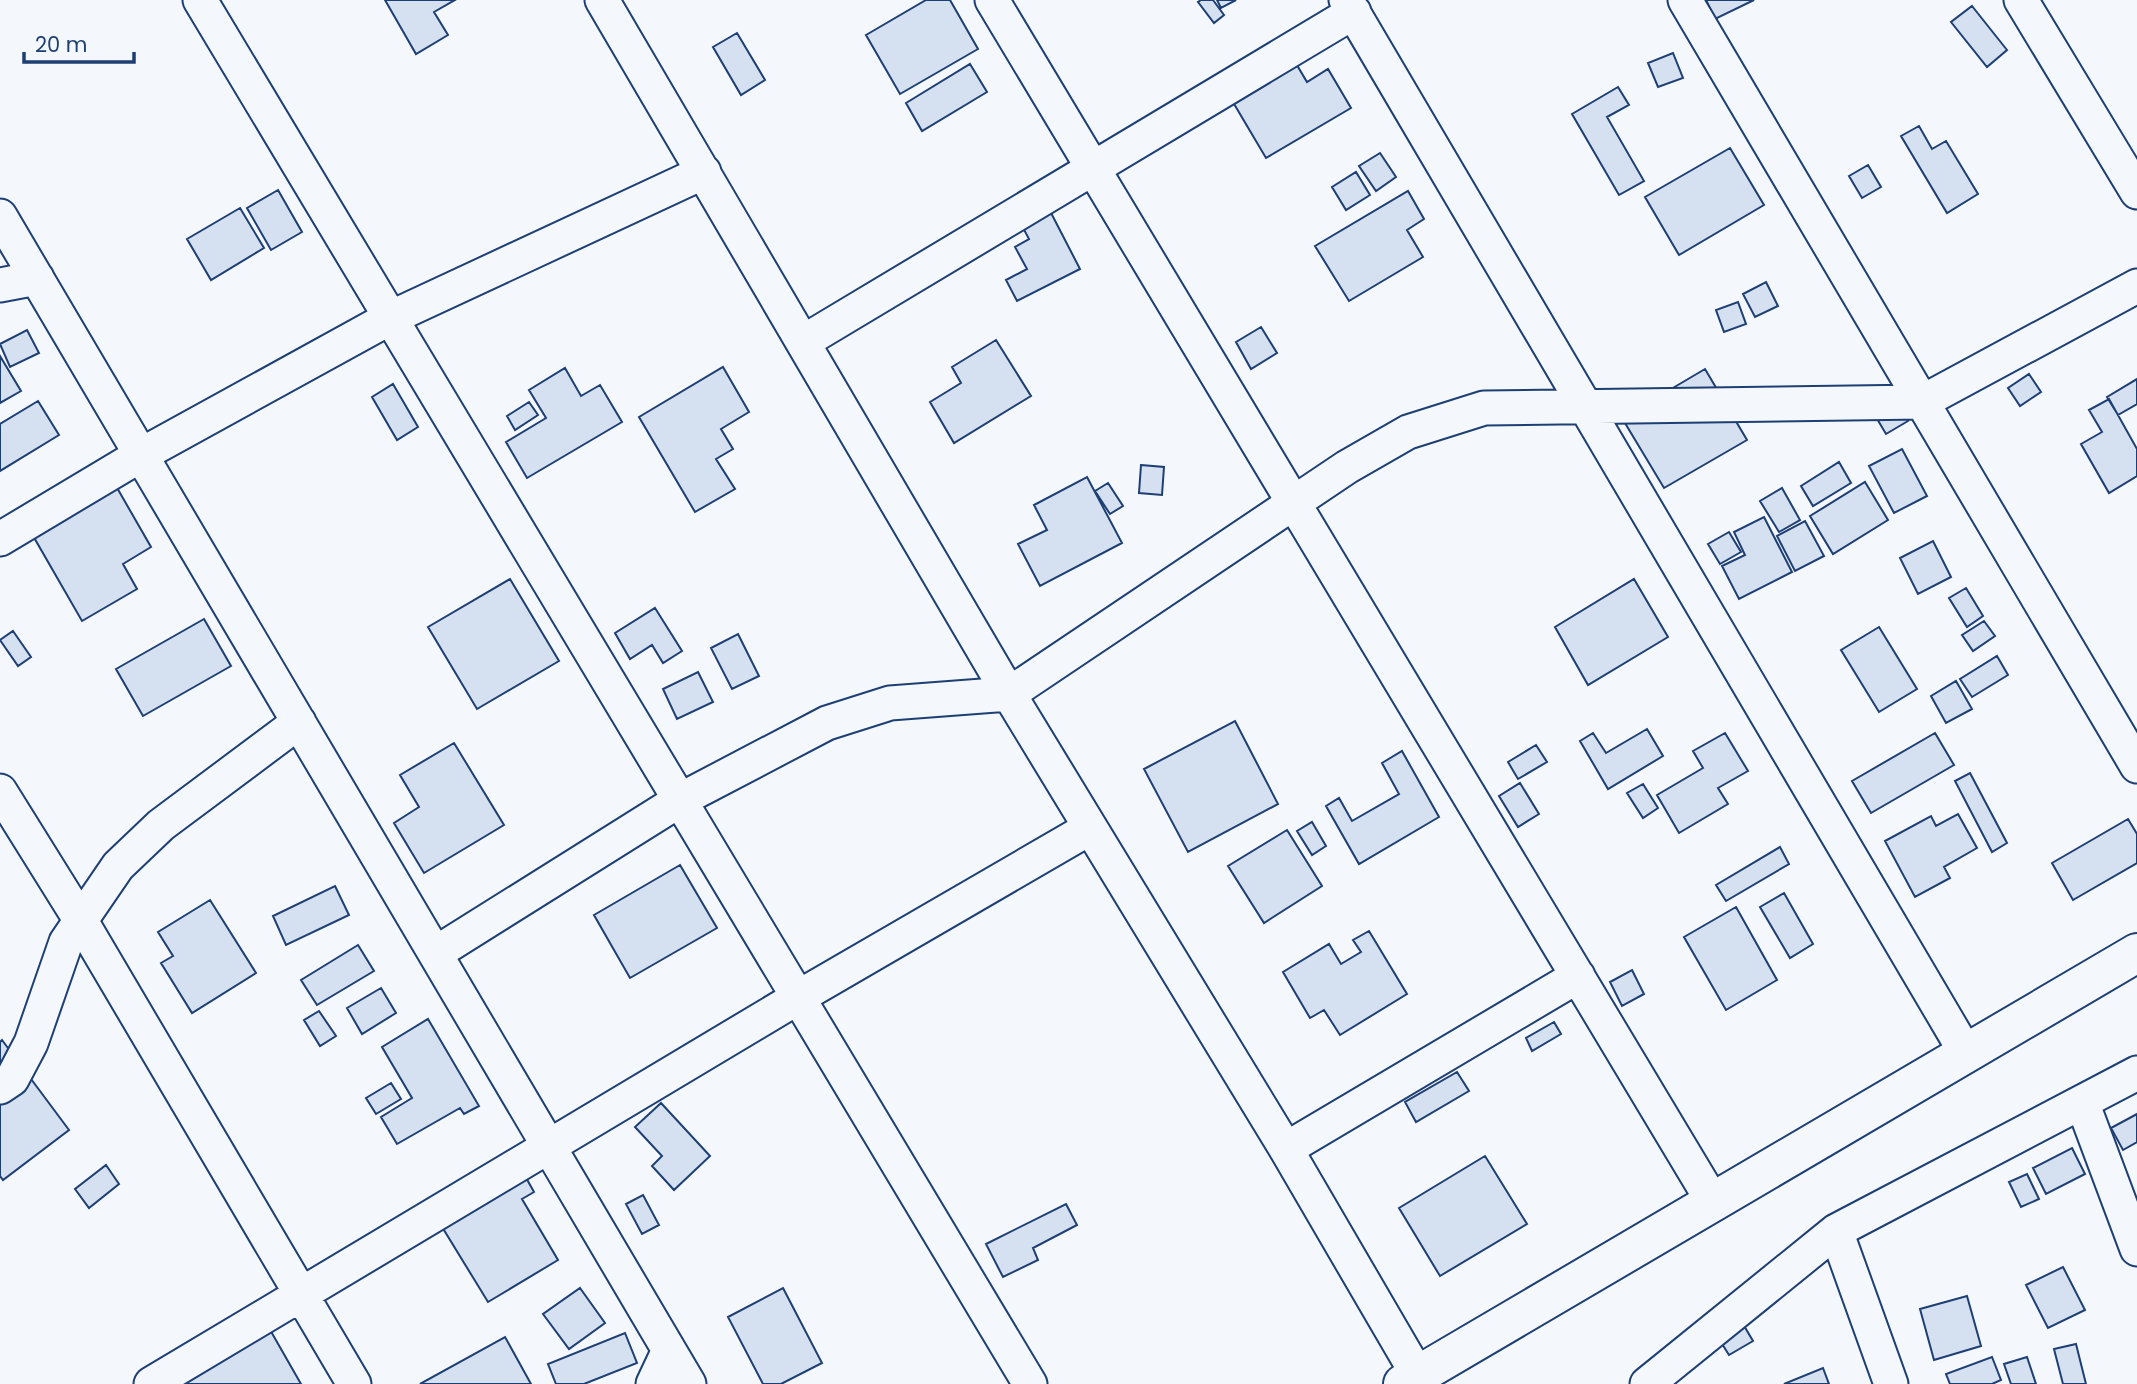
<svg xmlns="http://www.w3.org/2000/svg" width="2137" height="1384" font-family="Poppins,sans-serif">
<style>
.building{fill:#d5e0f0;stroke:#1d3f73;stroke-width:2}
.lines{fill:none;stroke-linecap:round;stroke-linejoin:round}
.minor-casing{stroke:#1d3f73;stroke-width:37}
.tertiary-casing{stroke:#1d3f73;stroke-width:42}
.minor{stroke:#f4f7fb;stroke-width:33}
.tertiary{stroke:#f4f7fb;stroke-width:38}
</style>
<rect width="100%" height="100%" fill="#f4f7fb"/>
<!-- building -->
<path class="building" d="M385 0H455L434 12 448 35 416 54Z
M926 0H950L978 49 900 94 866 35Z
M1201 0H1213L1224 15 1214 23 1198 2Z
M1217 0H1236L1221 8Z
M1706 0H1754L1715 19Z
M1972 6 2007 50 1987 67 1951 22Z
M737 33 765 80 741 95 713 47Z
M1673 53 1683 78 1658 87 1648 63Z
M1291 55 1307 82 1328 69 1351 108 1266 158 1227 92Z
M970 64 987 92 922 131 906 103Z
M1618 87 1629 105 1607 117 1644 181 1619 195 1572 114Z
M1919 126 1932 149 1946 141 1978 194 1947 213 1901 136Z
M1730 148 1764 205 1679 255 1645 197Z
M1380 153 1396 177 1376 191 1359 166Z
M1868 165 1881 187 1862 198 1849 176Z
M1356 172 1370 195 1346 210 1332 187Z
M278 190 302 232 271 250 247 208Z
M1408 191 1424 219 1407 230 1423 257 1349 301 1315 246Z
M240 208 264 248 211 280 187 239Z
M1049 209 1080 269 1017 301 1006 280 1027 269 1015 247 1029 239 1021 224Z
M1766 282 1778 306 1755 317 1743 294Z
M1738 302 1746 324 1724 332 1716 310Z
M1261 327 1277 353 1251 369 1236 342Z
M27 330 39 353 10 367 0 344Z
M996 340 1031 396 954 443 930 402 961 383 952 367Z
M0 356 21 391 0 403Z
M723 367 749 412 721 429 733 449 716 459 735 489 695 512 639 417Z
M565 368 581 396 600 385 622 422 527 478 506 442 546 418 529 390Z
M1705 369 1747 440 1664 488 1622 418Z
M2029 374 2041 392 2020 406 2008 388Z
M2137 379V404L2118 415 2107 397Z
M393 384 418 427 397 440 372 397Z
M2109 399 2137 449V476L2109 493 2081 444 2102 432 2089 410Z
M38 401 59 435 0 471V424Z
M529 402 538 415 515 430 507 416Z
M1898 404 1908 421 1886 434 1876 417Z
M1902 449 1927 496 1894 513 1869 466Z
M1839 462 1851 483 1813 506 1801 486Z
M1141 465 1164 467 1162 495 1139 493Z
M1087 477 1122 543 1040 586 1018 544 1047 530 1034 505Z
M1865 482 1888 520 1833 554 1810 516Z
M1108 483 1123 506 1110 514 1095 491Z
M116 486 151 547 123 564 137 589 82 621 32 534Z
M1782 488 1800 520 1779 532 1760 501Z
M1764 517 1792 572 1739 599 1722 566 1745 555 1734 532Z
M1805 521 1824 556 1795 571 1777 536Z
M1729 532 1741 552 1720 564 1708 544Z
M1933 541 1951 577 1918 594 1900 558Z
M510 579 559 661 477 709 428 627Z
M1634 579 1668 637 1588 685 1555 627Z
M1966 588 1983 616 1967 627 1949 598Z
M655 608 682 651 663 663 652 645 630 659 615 633Z
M204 619 231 666 143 716 116 669Z
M1984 621 1995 636 1973 651 1962 635Z
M1879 627 1917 689 1879 712 1841 650Z
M13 631 31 657 18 666 0 640Z
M738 634 759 676 732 689 711 648Z
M1997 656 2008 675 1972 697 1960 679Z
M698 672 713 702 677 719 663 689Z
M1956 681 1972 709 1946 723 1931 696Z
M1235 721 1278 804 1188 852 1144 769Z
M1647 729 1663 756 1608 789 1580 741 1593 733 1606 753Z
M1725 733 1748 771 1718 788 1728 804 1679 833 1657 795 1703 768 1693 751Z
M1935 733 1954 765 1871 813 1852 781Z
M454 743 504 825 424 873 394 823 419 807 400 775Z
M1536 745 1547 762 1518 779 1508 762Z
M1402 751 1439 817 1359 864 1326 806 1339 798 1352 821 1399 794 1382 763Z
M1970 773 2007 843 1992 852 1955 781Z
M1520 783 1539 814 1518 827 1499 796Z
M1643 784 1658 808 1643 818 1627 793Z
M1958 814 1977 848 1944 867 1950 878 1915 897 1885 841 1931 816 1936 826Z
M2128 819 2137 834V863L2073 900 2052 863Z
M1312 822 1326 846 1312 855 1297 831Z
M1287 830 1322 886 1264 923 1228 866Z
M1780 847 1789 864 1726 901 1716 885Z
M680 865 717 928 630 978 594 915Z
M335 886 349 915 286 945 273 916Z
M1784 893 1813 944 1790 958 1760 907Z
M210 900 256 973 192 1013 161 963 173 956 158 932Z
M1736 907 1777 980 1726 1010 1684 937Z
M1369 931 1407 994 1340 1035 1324 1010 1310 1018 1283 972 1329 944 1341 964 1361 952 1353 940Z
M358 945 374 971 317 1005 301 980Z
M1632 970 1644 994 1622 1006 1610 982Z
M381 988 396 1013 362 1034 347 1008Z
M319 1011 336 1036 320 1046 304 1020Z
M428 1019 479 1106 464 1114 460 1108 397 1144 381 1117 412 1098 382 1047Z
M1554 1022 1561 1034 1532 1051 1526 1038Z
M2 1040 69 1130 3 1180 0 1176V1042Z
M1457 1072 1469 1091 1416 1122 1405 1102Z
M391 1083 401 1099 376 1114 366 1098Z
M661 1103 710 1156 674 1190 652 1166 662 1156 635 1127Z
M2137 1114V1142L2123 1150 2111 1128Z
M2072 1148 2085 1174 2046 1194 2033 1168Z
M1485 1156 1527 1224 1440 1276 1399 1208Z
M106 1165 119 1184 89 1208 75 1189Z
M520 1167 534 1192 522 1199 558 1260 488 1302 436 1217Z
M2027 1174 2039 1199 2021 1207 2009 1182Z
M643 1195 659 1225 642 1234 626 1204Z
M1066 1204 1077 1225 1033 1248 1038 1260 1003 1277 986 1244Z
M2063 1267 2085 1310 2048 1328 2026 1285Z
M580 1288 605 1323 569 1349 543 1314Z
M783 1288 822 1363 781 1384H763L728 1317Z
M1967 1296 1981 1346 1934 1360 1920 1309Z
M265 1321 301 1384H176Z
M1743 1324 1753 1341 1729 1355 1719 1339Z
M625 1333 637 1363 584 1384H556L548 1364Z
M505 1337 531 1384H420Z
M2076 1344 2086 1384H2063L2054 1349Z
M1992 1357 2001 1380 1992 1384H1950L1946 1374Z
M2027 1357 2036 1384H2011L2004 1364Z
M1823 1368 1829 1384H1784Z"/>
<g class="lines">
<defs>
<path id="minor" d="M200 0 1030 1384
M602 0 1009 694 1286 1149 1423 1384
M992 0 1713 1202
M1346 0 1966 1053
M1685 0 2137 766
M2021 0 2137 192
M0 216 689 1384
M0 285 37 278
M803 342 1354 12
M0 539 139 456 388 319 704 172
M0 791 81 921 354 1384
M436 953 680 800 827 723 890 703 1009 694 1347 467 1408 432 1484 408 1922 402 2137 286
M0 1087 12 1079 31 1043 66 942 118 866 161 825 299 722
M2082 1102 2137 1249
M1286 1149 1578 976
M1836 1231 1891 1384
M151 1384 797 998 1090 828
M653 1384 669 1350
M1647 1384 1836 1231 2137 1073"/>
<path id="tertiary" d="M1403 1384 2137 953"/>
</defs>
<!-- minor casing -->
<use href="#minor" class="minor-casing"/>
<!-- tertiary casing -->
<use href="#tertiary" class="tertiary-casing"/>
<!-- minor -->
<use href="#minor" class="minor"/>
<!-- tertiary -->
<use href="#tertiary" class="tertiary"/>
</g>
<!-- scale -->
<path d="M24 52v10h110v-10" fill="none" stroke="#1d3f73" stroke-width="3.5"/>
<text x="35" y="52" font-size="21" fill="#1d3f73" stroke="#f4f7fb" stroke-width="5" paint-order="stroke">20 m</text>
</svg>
